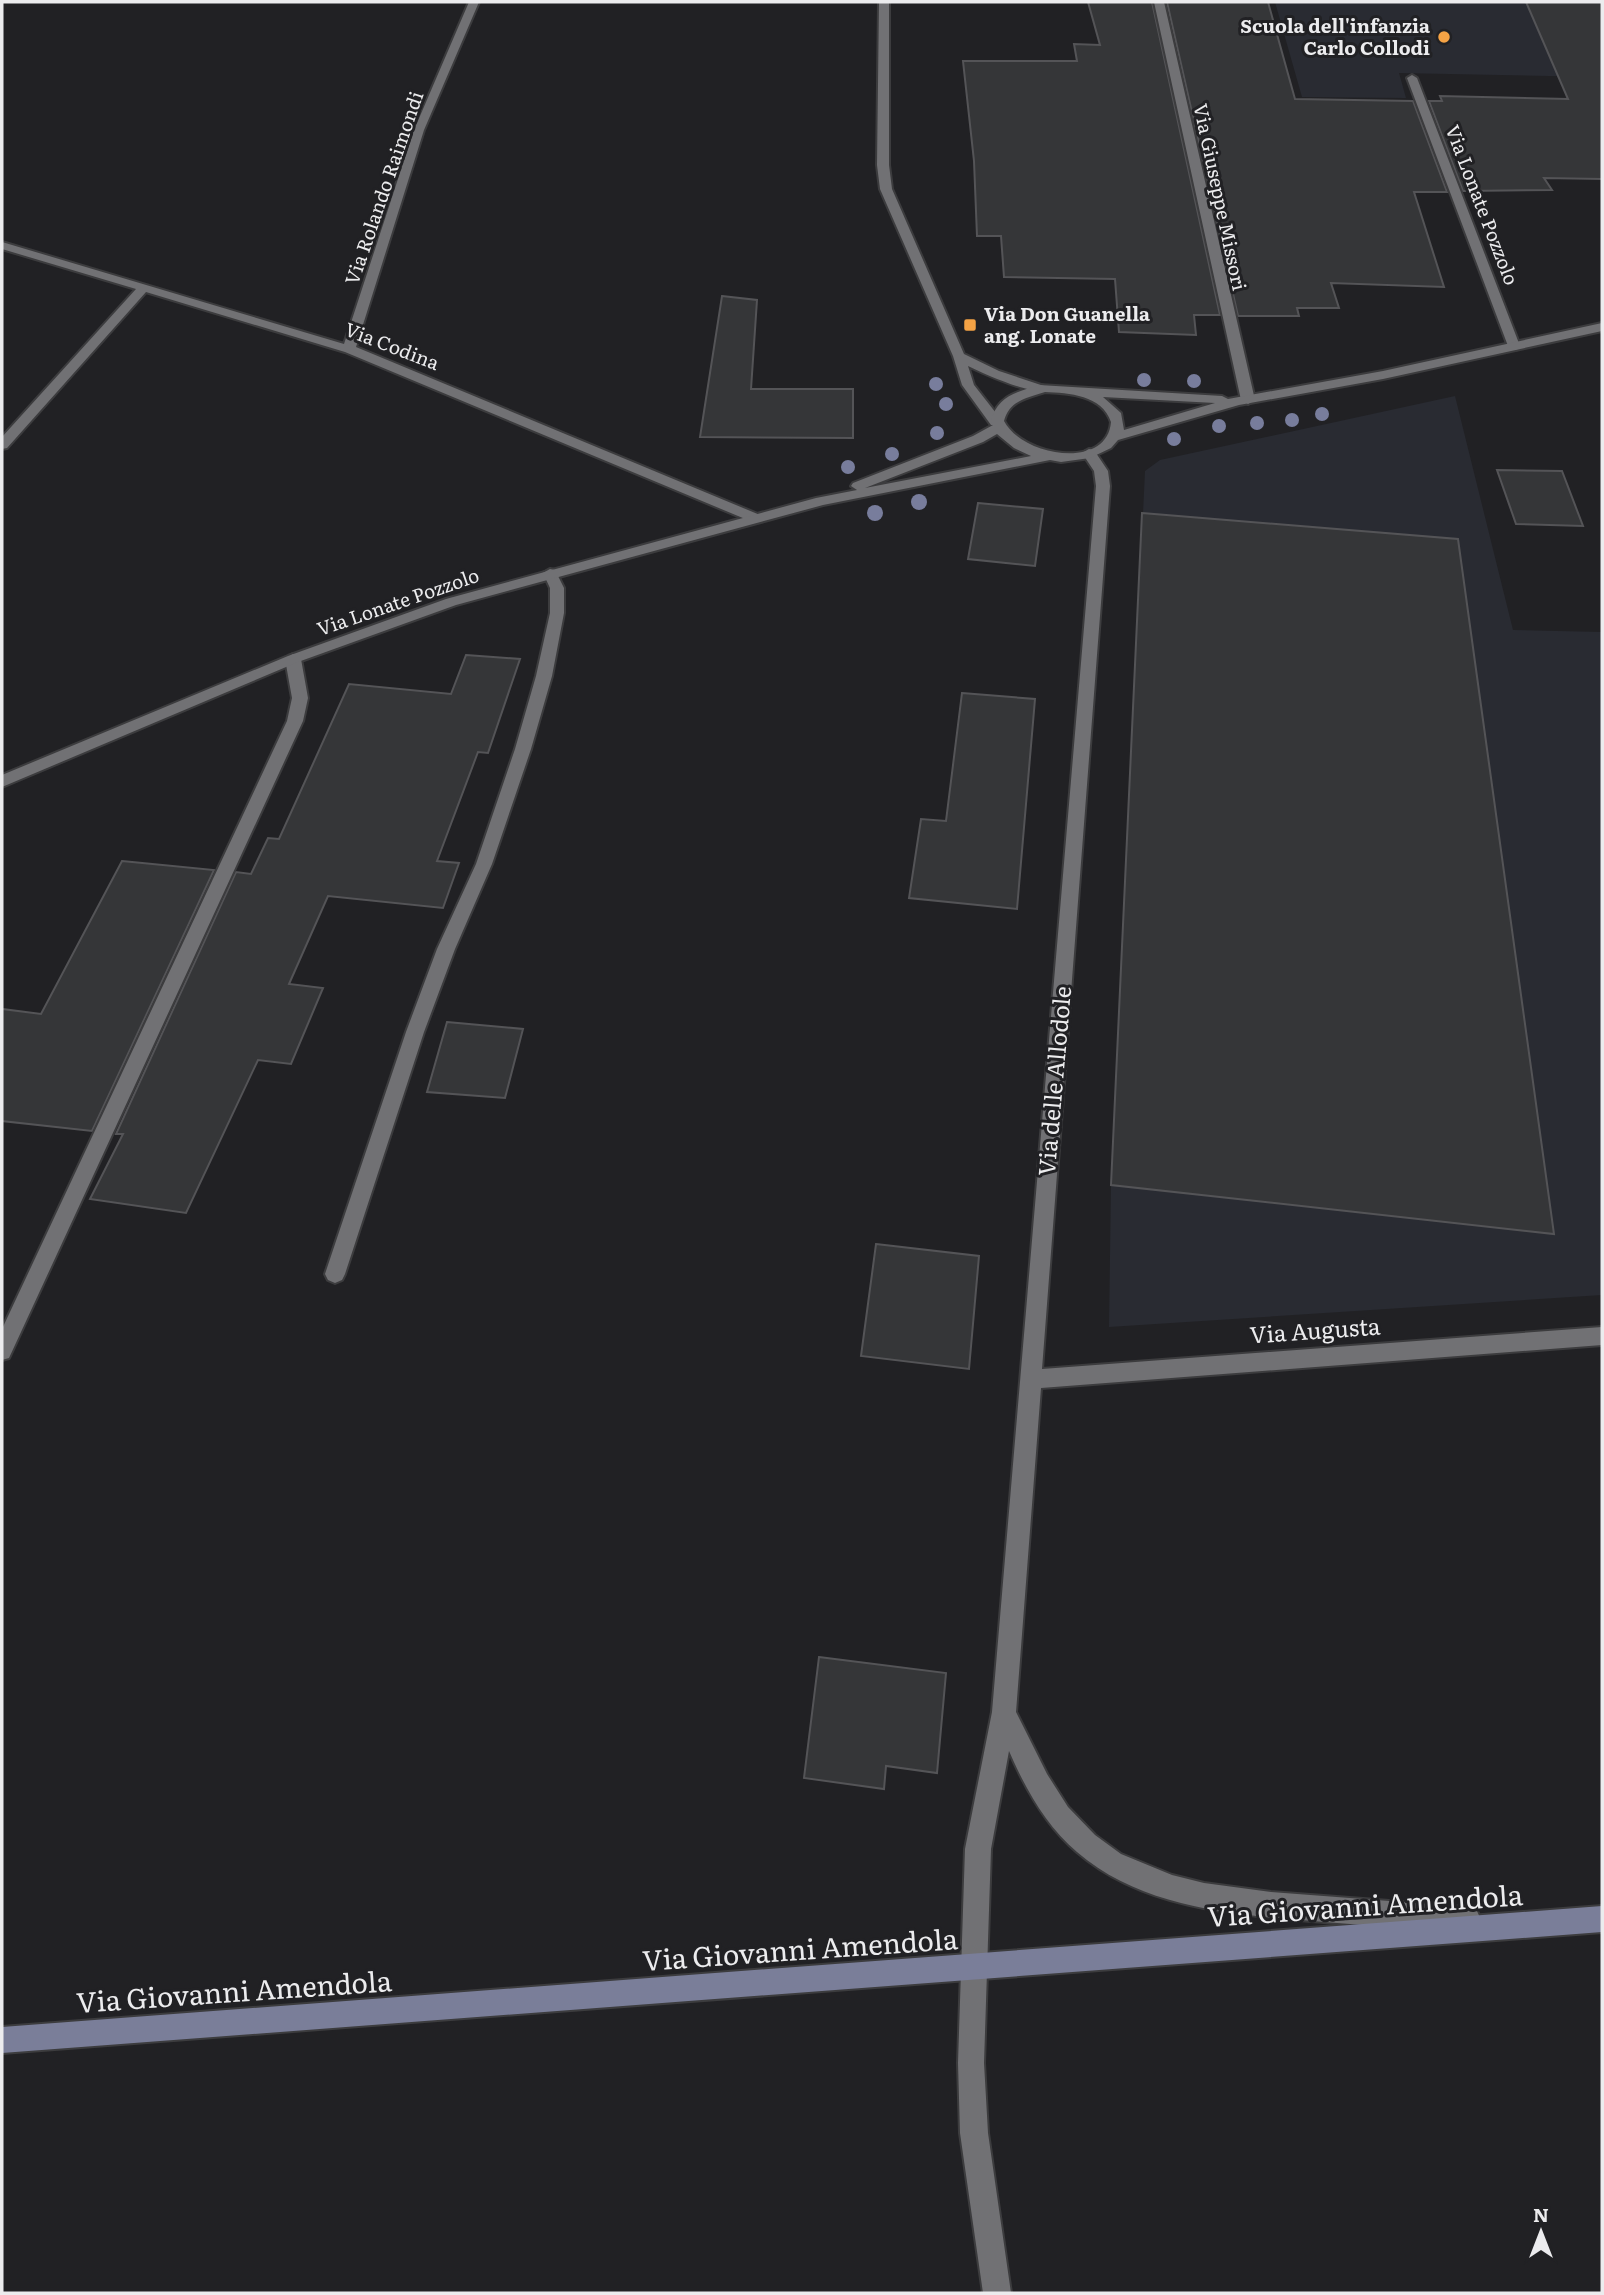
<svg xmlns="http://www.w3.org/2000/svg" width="1604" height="2295" font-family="Literata,serif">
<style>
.built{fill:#292b32}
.building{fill:#353638;stroke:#545457;stroke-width:2}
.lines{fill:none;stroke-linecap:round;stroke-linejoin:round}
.service-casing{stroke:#3c3c3e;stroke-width:4}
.minor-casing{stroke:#3c3c3e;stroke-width:4}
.tertiary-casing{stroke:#3c3c3e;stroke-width:4}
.secondary-casing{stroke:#3c3c3e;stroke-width:4}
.service{fill:#717174;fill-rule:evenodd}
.minor{fill:#717174;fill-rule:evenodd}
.tertiary{fill:#717174;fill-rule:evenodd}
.secondary{fill:#7a7e99;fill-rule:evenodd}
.tree{fill:#787d9c}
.poi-dot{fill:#f5a345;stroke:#212124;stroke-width:2.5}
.labels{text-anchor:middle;stroke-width:6;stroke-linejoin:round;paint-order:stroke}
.far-poi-label{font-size:19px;font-weight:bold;fill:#ececee;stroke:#212124;text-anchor:end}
.far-street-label{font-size:19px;fill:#ececee;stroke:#212124}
.street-label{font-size:23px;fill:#ececee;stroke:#212124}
.near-street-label{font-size:28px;fill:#ececee;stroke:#212124}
</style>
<rect width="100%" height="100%" fill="#212124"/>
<!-- built -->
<path class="built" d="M1275 2H1602V77L1399 73 1406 98 1302 97Z
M1455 396 1513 630 1602 632V1295L1109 1327 1111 1185 1145 471 1160 460Z"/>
<!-- building -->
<path class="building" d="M1088 2H1152L1220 315H1194L1196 335 1119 332 1115 279 1004 277 1001 236H977L974 161 963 61H1077L1074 44 1100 45Z
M1167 2H1268L1295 99 1413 101 1447 192H1414L1444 287 1331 283 1339 308H1297L1299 316H1238Z
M1526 2H1602V179L1544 178 1552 190 1463 191 1429 101H1442L1440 96 1568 99Z
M722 296 757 300 751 389H853V438L700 437Z
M1497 470 1562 471 1583 526 1516 524Z
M978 503 1043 509 1035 566 968 559Z
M1142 513 1458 539 1554 1234 1111 1185Z
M466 655 520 659 488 753 478 752 437 861 459 863 443 908 328 896 289 984 323 988 291 1064 258 1060 186 1213 90 1199 123 1134H116L236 872 251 874 268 838 279 839 349 684 451 694Z
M962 693 1035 699 1017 909 909 898 921 819 946 821Z
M122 861 214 870 92 1131 2 1121V1009L41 1014Z
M447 1022 523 1029 505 1098 427 1092Z
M876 1244 979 1256 969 1369 861 1356Z
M819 1657 946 1673 937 1773 886 1766 884 1789 804 1778Z"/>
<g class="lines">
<defs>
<path id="service" d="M1412 75 1417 78 1520 346 1518 349 1514 350 1508 346 1407 78Z
M550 569 555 570 564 588V613L552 676 531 749 492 864 455 949 424 1032 345 1274 342 1280 335 1283 328 1280 325 1274 406 1032 437 949 476 864 515 749 536 676 550 613V588L543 573Z"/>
<path id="minor" d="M469 2H479L424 130 356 347 760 515V521H750L345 352 146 292 7 448 2 449V437L136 289 2 249V242L344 344 414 130Z
M879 2H889V165L892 189 964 354 999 371 1050 388 1049 391C1028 394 987 375 968 366L974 385 1003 422 1001 425H991L962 385 953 356 880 189 877 165Z
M1154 2H1164L1255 400 1248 404 1241 400Z
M1089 449 1094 450 1108 471 1110 486 1042 1369 1602 1327V1345L1041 1388 1016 1712 1047 1774 1068 1807 1095 1835 1121 1854 1172 1875 1204 1883 1271 1892 1468 1907 1477 1911 1481 1920 1477 1929 1468 1933C1420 1929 1372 1926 1324 1922 1240 1915 1144 1910 1077 1852 1046 1826 1025 1788 1009 1751L991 1849 984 2063 988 2133 1011 2293H983L960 2133 958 2063 965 1849 992 1712 1096 486 1094 471 1082 453Z
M293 654 301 659 308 698 303 721 9 1358 2 1360V1329L287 721 292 698 285 659Z"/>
<path id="tertiary" d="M1602 323V331L1383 379 1239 405 1118 440 1111 448 1090 458 1061 462 1050 460 823 505 456 605 298 662 2 787V775L288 656 446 599 816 498 857 490 851 486 853 483 973 436 993 425 991 421C997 396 1017 392 1039 385L1222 396 1228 399 1383 371ZM1045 392C1069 393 1102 395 1111 422 1107 471 1022 456 1004 421 1009 401 1026 398 1045 392ZM1103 397 1215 403 1124 430 1121 413ZM997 434 1014 448 1031 456 865 488 983 442Z"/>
<path id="secondary" d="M1602 1906V1932L2 2053V2027Z"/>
</defs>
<!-- service casing -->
<use href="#service" class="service-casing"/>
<!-- minor casing -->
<use href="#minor" class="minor-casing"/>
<!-- tertiary casing -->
<use href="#tertiary" class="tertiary-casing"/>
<!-- secondary casing -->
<use href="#secondary" class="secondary-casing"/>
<!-- service -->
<use href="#service" class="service"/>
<!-- minor -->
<use href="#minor" class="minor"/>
<!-- tertiary -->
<use href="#tertiary" class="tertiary"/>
<!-- secondary -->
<use href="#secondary" class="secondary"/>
</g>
<!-- trees -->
<g class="tree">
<circle cx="1144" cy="380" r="7"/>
<circle cx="1194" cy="381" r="7"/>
<circle cx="936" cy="384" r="7"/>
<circle cx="946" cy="404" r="7"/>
<circle cx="1322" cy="414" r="7"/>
<circle cx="1292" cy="420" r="7"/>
<circle cx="1257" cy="423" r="7"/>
<circle cx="1219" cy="426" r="7"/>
<circle cx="937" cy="433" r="7"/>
<circle cx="1174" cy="439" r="7"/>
<circle cx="892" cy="454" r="7"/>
<circle cx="848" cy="467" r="7"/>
<circle cx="919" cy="502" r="8"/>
<circle cx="875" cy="513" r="8"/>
</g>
<!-- markers -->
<g class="poi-dot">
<circle cx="1444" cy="37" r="7"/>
<rect x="963" y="318" width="14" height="14" rx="3.5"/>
</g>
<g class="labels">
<!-- far-poi labels -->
<g class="far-poi-label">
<text x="1430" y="33">Scuola dell'infanzia<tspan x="1430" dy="22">Carlo Collodi</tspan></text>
<text x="984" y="321" text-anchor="start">Via Don Guanella<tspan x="984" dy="22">ang. Lonate</tspan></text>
</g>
<!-- far-street labels -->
<g class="far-street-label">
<text transform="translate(384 188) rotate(-71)" y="7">Via Rolando Raimondi</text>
<text transform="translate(1220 197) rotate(78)" y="7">Via Giuseppe Missori</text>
<text transform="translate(1482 205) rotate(69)" y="7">Via Lonate Pozzolo</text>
<text transform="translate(392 346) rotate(21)" y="7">Via Codina</text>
<text transform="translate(398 602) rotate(-19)" y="7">Via Lonate Pozzolo</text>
</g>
<!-- street labels -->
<g class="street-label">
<text transform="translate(1055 1081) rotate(-85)" y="8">Via delle Allodole</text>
<text transform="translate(1315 1331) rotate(-4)" y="8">Via Augusta</text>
</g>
<!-- near-street labels -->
<g class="near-street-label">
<text transform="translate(1365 1906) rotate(-4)" y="10">Via Giovanni Amendola</text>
<text transform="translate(800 1950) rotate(-4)" y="10">Via Giovanni Amendola</text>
<text transform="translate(234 1992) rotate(-4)" y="10">Via Giovanni Amendola</text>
</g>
</g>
<!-- border -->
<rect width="1604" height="2295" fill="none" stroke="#ececee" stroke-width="7"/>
<!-- north arrow -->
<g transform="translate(1541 2232)" stroke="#212124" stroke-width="5" paint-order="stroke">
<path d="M0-5L12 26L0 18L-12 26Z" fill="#ececee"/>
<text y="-10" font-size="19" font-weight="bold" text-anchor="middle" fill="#ececee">N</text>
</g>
</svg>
